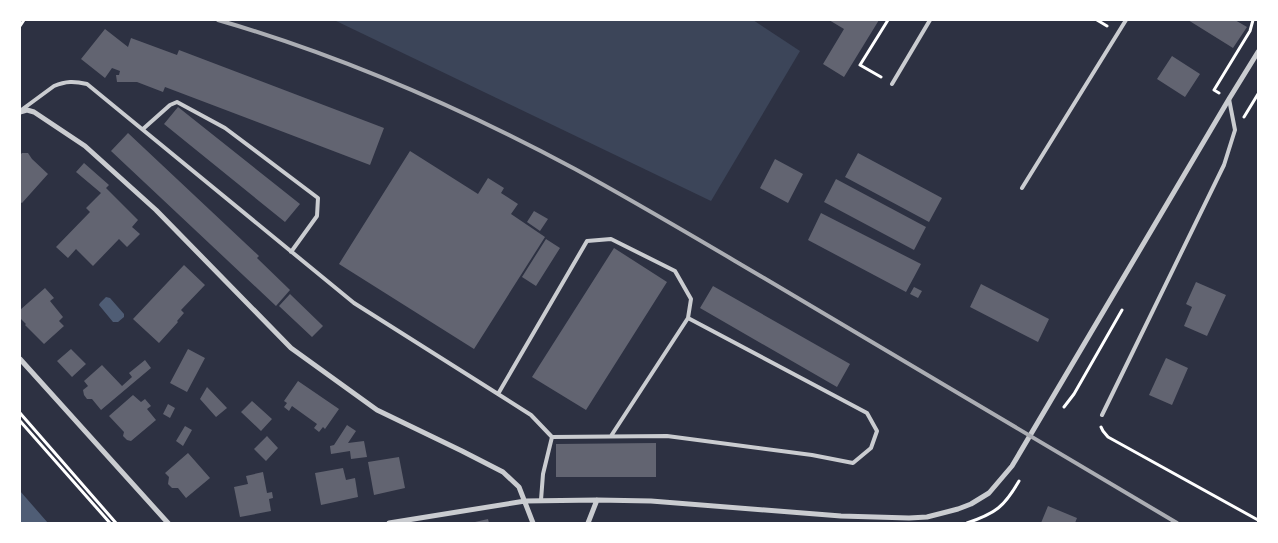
<svg xmlns="http://www.w3.org/2000/svg" width="1278" height="543" font-family="Manrope,sans-serif">
<style>
.green{fill:#3c4559}
.water{fill:#4f5d75}
.building{fill:#626471}
.lines{fill:none;stroke-linecap:round;stroke-linejoin:round}
.path{stroke:#fff;stroke-width:3}
.service{stroke:#caccd0;stroke-width:4}
.minor{stroke:#caccd0;stroke-width:5}
.rail{stroke:#abadb3;stroke-width:4}
</style>
<rect width="100%" height="100%" fill="#2d3142"/>
<!-- green -->
<path class="green" d="M334 20H753L800 51 711 201Z"/>
<!-- water -->
<path class="water" d="M106 297 110 298 124 314V317L118 322H113L99 305 100 303Z
M20 491 48 523H20Z"/>
<!-- building -->
<path class="building" d="M829 20H879L844 77 823 64 844 29Z
M1188 20H1235L1247 27 1233 48Z
M105 29 128 47 131 38 177 55 179 50 384 128 370 165 165 87 163 92 137 82H117L116 75H119L120 71 112 68 105 78 81 59Z
M1172 56 1200 74 1185 97 1157 79Z
M178 107 300 204 285 222 164 124Z
M128 133 259 256 257 258 290 290 276 306 111 151Z
M410 151 478 194 488 178 504 188 501 193 518 204 511 214 545 237 474 349 339 264Z
M22 153H28L32 159 48 174 22 203 20 202V155Z
M858 153 942 198 929 222 845 177Z
M775 159 803 174 788 203 760 188Z
M84 163 109 185 106 188 138 220 132 227 140 234 127 247 119 239 93 266 76 249 68 258 56 247 90 212 86 208 101 193 76 172Z
M836 179 926 227 914 250 824 202Z
M534 211 548 219 540 231 527 222Z
M821 213 921 264 906 292 808 240Z
M546 239 560 248 536 286 522 277Z
M614 248 667 282 586 410 532 377Z
M184 265 205 285 181 310 184 313 177 321 178 322 159 343 133 319Z
M1196 282 1226 295 1207 336 1184 326 1192 307 1186 304Z
M981 284 1049 319 1038 342 970 307Z
M713 286 850 364 837 387 700 308Z
M914 287 922 291 918 298 910 294Z
M45 288 54 298 50 301 63 317 59 321 64 326 44 344 25 325 26 324 20 318V310Z
M290 294 323 326 312 337 279 306Z
M71 349 86 364 72 377 57 361Z
M188 349 205 358 187 392 170 383Z
M1166 358 1188 368 1172 405 1149 395Z
M145 360 151 368 101 410 92 399H87L84 395 83 390 88 386 84 381 102 365 122 386 132 377 129 373Z
M298 381 339 409 325 429 323 427 319 432 314 428 317 424 292 406 289 411 284 407 287 403 284 401Z
M207 387 227 408 216 417 200 399Z
M133 395 141 402 145 399 151 406 147 409 156 420 131 441 127 440 123 436 124 432 109 416Z
M252 401 272 419 261 431 241 412Z
M168 404 175 408 170 418 163 414Z
M347 425 356 431 348 443 364 441 367 457 351 459 350 451 331 454 330 446 334 445Z
M185 426 192 430 183 446 176 441Z
M267 436 278 448 266 461 254 449Z
M656 443V477H556V444Z
M188 453 210 478 186 498 178 488H172L168 484 169 477 165 473Z
M399 457 405 488 374 495 368 462Z
M343 468 346 480 355 478 358 497 321 505 315 473Z
M263 472 267 493 272 492 273 498 269 499 271 511 240 517 234 487 248 484 246 476Z
M1048 506 1077 518 1075 523H1041Z
M488 519 489 523H475V522Z"/>
<g class="lines">
<!-- path -->
<path class="path" d="M1097 20 1107 26
M20 26 24 20
M881 77 860 65 888 20
M1219 93 1214 90 1250 31 1253 20
M1244 117 1258 94
M1064 407 1074 394 1122 310
M20 413 116 523
M20 421 110 523
M1101 427 1103 431 1108 437 1258 520
M967 523C996 513 1004 507 1019 481"/>
<!-- service -->
<path class="service" d="M892 84 930 20
M20 111 54 86C66 81 74 81 87 84L354 303 498 394
M143 129 170 105 177 102 225 128 318 198 317 216 291 252
M1022 188 1126 20
M1102 415 1224 165 1235 130 1229 99
M552 437 531 415 498 394 587 241 611 239 675 271 691 299 688 318
M541 500 543 474 552 437 667 436 812 455 853 463 871 448 877 431 867 413 688 318 611 436"/>
<!-- minor -->
<path class="minor" d="M20 112 27 110 34 112 85 146 156 210 291 348 377 410 462 451 503 472 519 487 533 523
M20 359 168 523
M389 523 525 501 597 500 651 501 841 516 909 518 927 517 958 509 971 504 989 493 1012 466 1229 99 1258 52
M588 523 597 500"/>
<!-- rail -->
<path class="rail" d="M218 20C342 56 461 108 575 169 639 204 701 241 764 278 902 359 1039 442 1177 523"/>
</g>
<!-- border -->
<rect width="1278" height="543" fill="none" stroke="#ffffff" stroke-width="42"/>
</svg>
